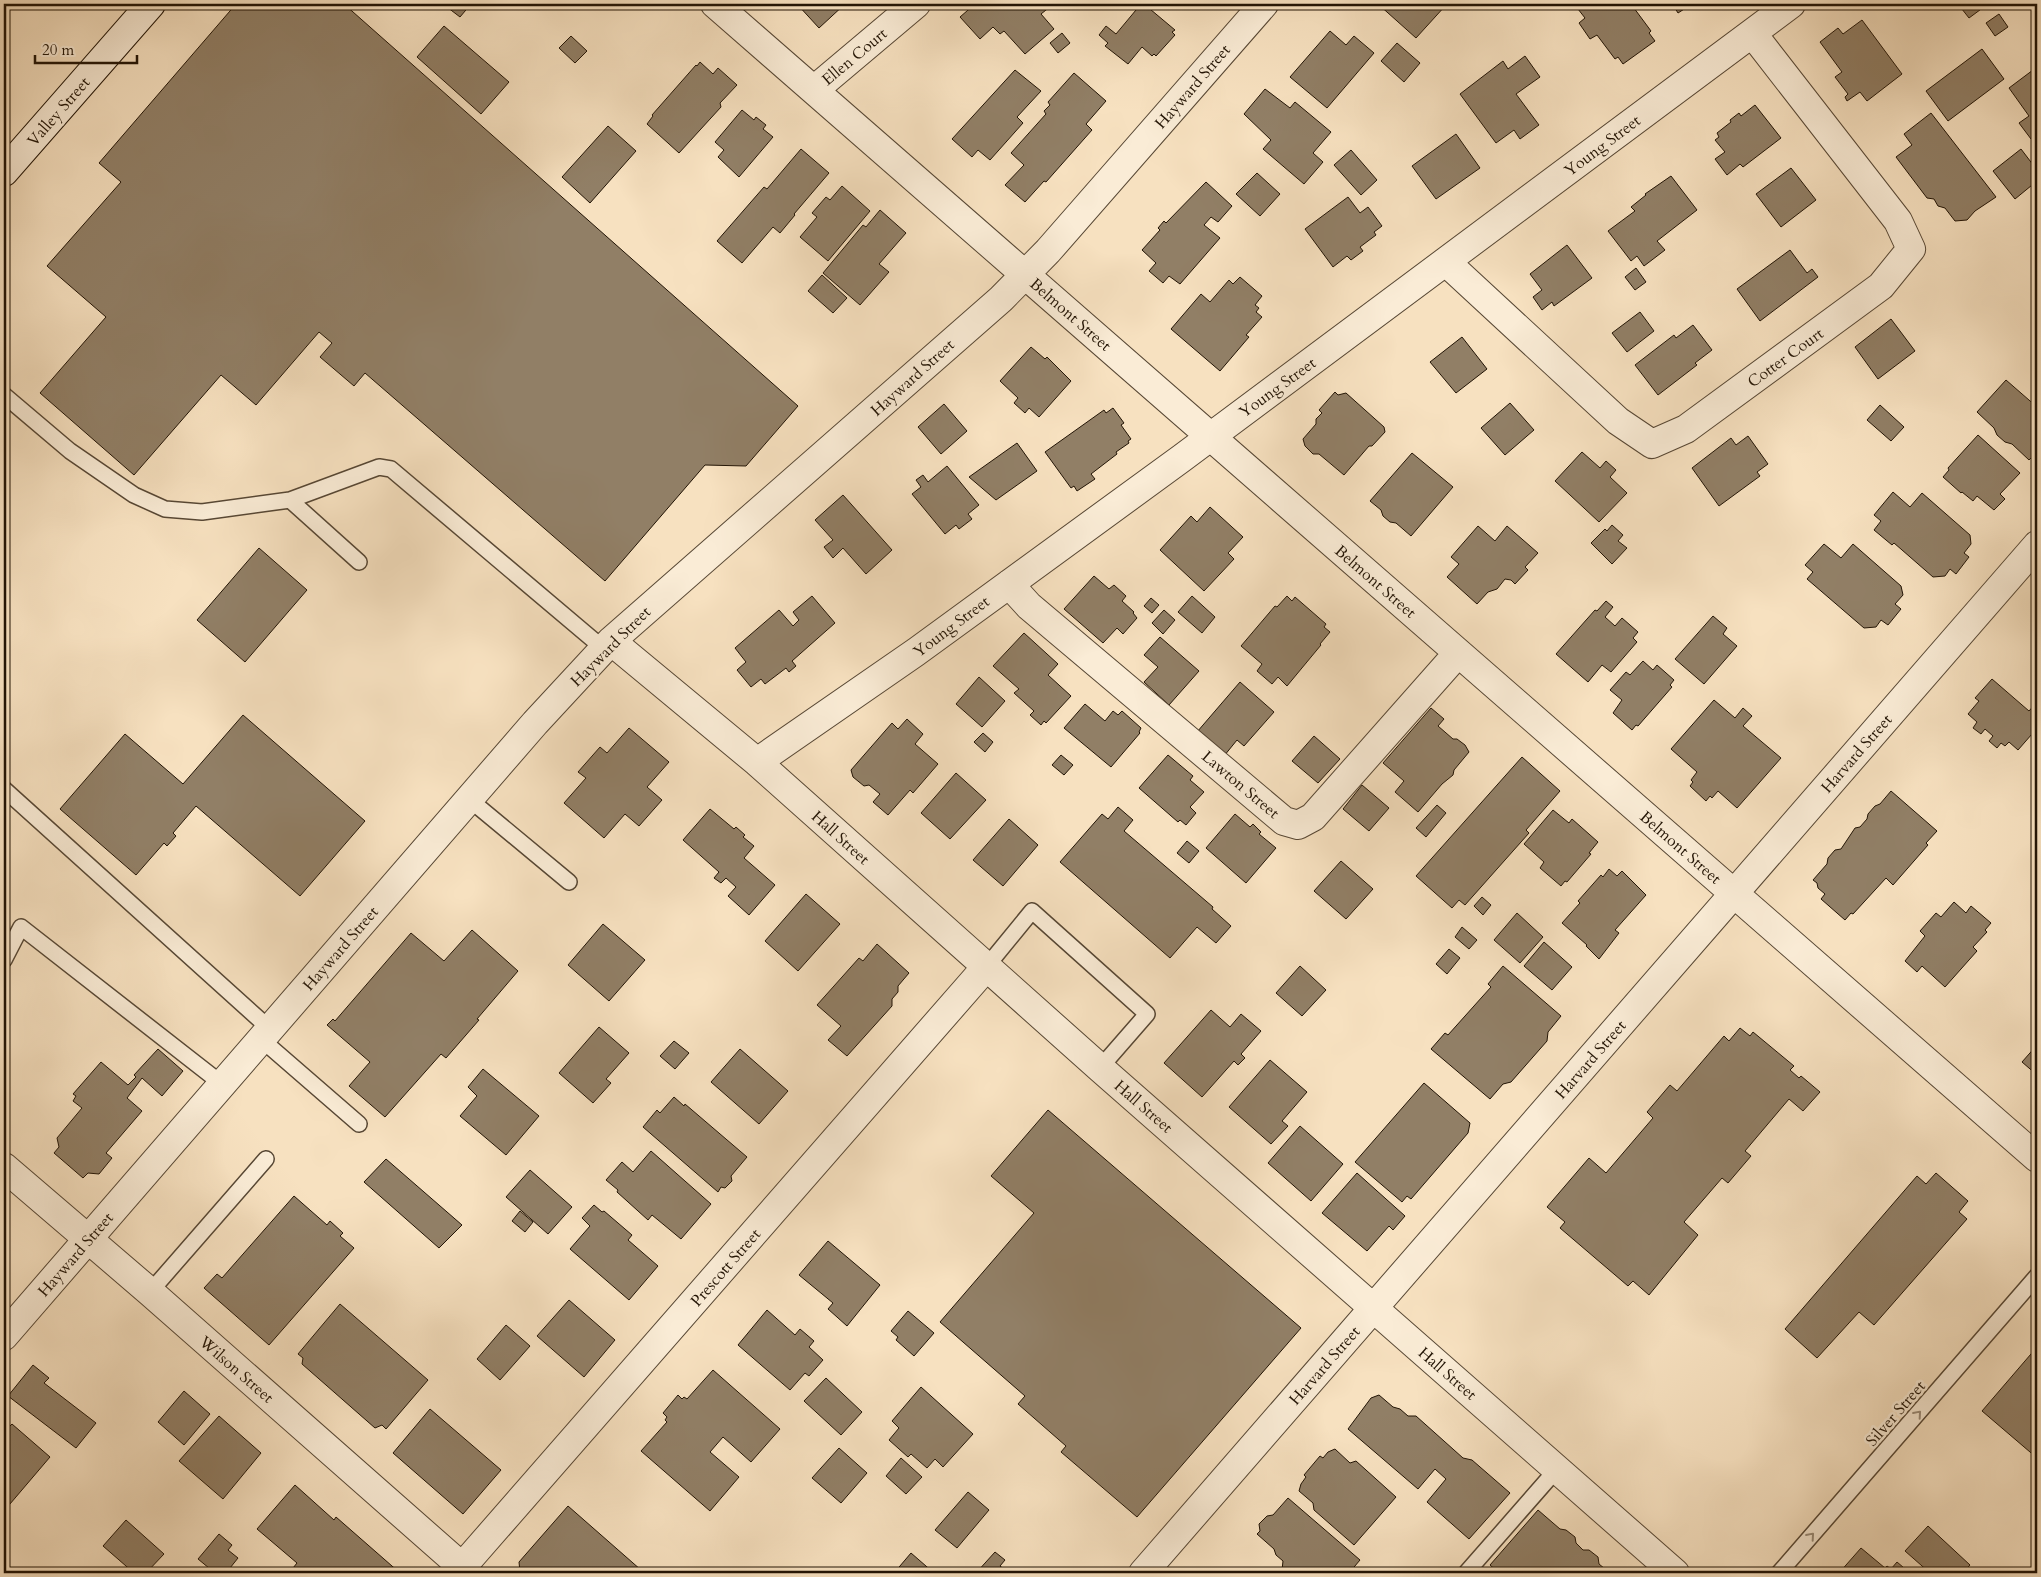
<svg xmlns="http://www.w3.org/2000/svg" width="2041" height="1577" font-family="Cardo,serif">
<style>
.building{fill:#917f66;stroke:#221405}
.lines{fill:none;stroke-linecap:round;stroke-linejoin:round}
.lane-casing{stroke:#574734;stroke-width:18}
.street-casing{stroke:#574734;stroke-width:30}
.secondary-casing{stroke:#221405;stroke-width:30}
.lane{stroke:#faecd6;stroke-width:15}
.street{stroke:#faecd6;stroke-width:28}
.secondary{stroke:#faecd6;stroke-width:28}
.oneway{stroke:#998b78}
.labels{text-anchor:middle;stroke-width:5;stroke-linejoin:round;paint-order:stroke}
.street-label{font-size:16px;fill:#221405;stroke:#faecd6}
</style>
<rect width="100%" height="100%" fill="#f7e1c0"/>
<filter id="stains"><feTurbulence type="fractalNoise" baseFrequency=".004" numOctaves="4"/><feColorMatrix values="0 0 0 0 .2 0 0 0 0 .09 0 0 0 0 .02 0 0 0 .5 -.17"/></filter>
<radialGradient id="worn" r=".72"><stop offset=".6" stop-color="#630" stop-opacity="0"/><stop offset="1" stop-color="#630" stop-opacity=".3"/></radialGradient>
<!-- building -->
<path class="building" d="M236 4H344L798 406 746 466 705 465 605 581 365 373 354 386 320 357 332 343 319 332 256 405 221 375 134 475 40 393 106 317 47 266 121 182 99 163Z
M443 4H471L460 17Z
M797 4H845L819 28Z
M975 4H1048L1051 6 1041 14 1054 29 1025 54 1004 31 1000 34 993 27 980 39 960 17Z
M1141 4H1144L1175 30 1172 32 1175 35 1156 56 1154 54 1152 56 1142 47 1128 64 1105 46 1108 43 1099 35 1106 26 1116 34Z
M1378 4H1444L1446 5 1416 38Z
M1585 4H1631L1651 31 1649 33 1655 41 1623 64 1618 57 1615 59 1597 35 1590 39 1579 23 1585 18 1578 9Z
M1666 4H1692L1678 13 1673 5 1669 8Z
M1958 4H1988L1969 18Z
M1999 14 2008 27 1995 36 1986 23Z
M1862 20 1902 74 1867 101 1860 92 1847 101 1845 97 1848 94 1835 77 1842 72 1820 42 1838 28 1843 34Z
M444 26 509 82 481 114 417 57Z
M1330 31 1346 45 1354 36 1374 53 1327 108 1290 77Z
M1062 33 1070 43 1058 53 1050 43Z
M571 36 587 51 575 63 559 48Z
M1397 43 1420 63 1404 82 1381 61Z
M1982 49 2004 79 1948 121 1926 91Z
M1525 56 1540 77 1516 94 1539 125 1520 139 1514 130 1496 143 1460 94 1503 61 1508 69Z
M700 62 713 74 718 68 737 85 720 103 721 107 679 153 647 124 653 116 652 115 696 65 697 66Z
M2037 67V134L2031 139 2019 123 2029 116 2009 88Z
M1015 70 1041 91 1017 117 1023 123 990 160 978 150 972 157 952 139Z
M1074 73 1106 101 1086 124 1092 130 1046 182 1044 181 1025 202 1005 185 1024 165 1011 153 1046 114 1044 111 1050 105 1048 102Z
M1265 89 1290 108 1295 102 1331 132 1313 153 1323 162 1304 184 1263 149 1271 140 1244 114Z
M1755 105 1781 138 1743 167 1740 164 1727 175 1715 159 1725 152 1715 140 1719 137 1717 133 1731 122 1730 120 1739 113 1741 116Z
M742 110 754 120 756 117 766 125 763 129 773 137 739 177 718 157 724 150 715 142Z
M1931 113 1996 197 1975 211 1967 220 1955 221 1945 208 1938 206 1934 199 1927 198 1896 157 1912 145 1904 134Z
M608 126 636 151 590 203 562 177Z
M1456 134 1480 168 1436 199 1412 166Z
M801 149 829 173 794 214 795 215 780 233 773 227 742 263 717 241 764 187 767 189Z
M2021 149 2037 170V181L2015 199 1993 171Z
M1351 150 1377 180 1361 195 1334 165Z
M1791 168 1816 200 1781 227 1756 194Z
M1257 173 1280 194 1260 216 1236 194Z
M1671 176 1697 210 1657 241 1665 250 1644 266 1637 256 1631 261 1608 231 1635 211 1631 207 1646 195 1645 194Z
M1206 182 1232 206 1218 222 1211 217 1204 225 1220 238 1180 284 1169 276 1163 283 1149 271 1156 263 1142 250 1160 230 1158 228 1164 221 1166 223Z
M842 186 870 211 828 261 800 237 817 217 812 213 826 197 830 200Z
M1348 197 1360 213 1368 207 1382 226 1374 232 1376 235 1360 247 1363 251 1351 260 1347 256 1333 267 1305 229Z
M880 210 906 233 879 264 889 272 860 305 823 273 863 225 866 227Z
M1567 245 1592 278 1554 306 1552 302 1542 310 1533 297 1542 290 1530 274Z
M1790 250 1807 273 1812 269 1818 277 1760 321 1737 289Z
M1636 268 1646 282 1635 290 1625 277Z
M822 275 847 298 833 313 808 291Z
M1240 277 1262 296 1255 305 1259 308 1256 312 1262 317 1246 335 1249 337 1220 371 1171 329 1201 294 1210 302 1229 280 1233 284Z
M1640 312 1654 331 1627 352 1612 333Z
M1891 319 1915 351 1878 379 1855 347Z
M1693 325 1712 350 1695 363 1697 365 1658 395 1635 365 1674 335 1676 338Z
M1462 337 1487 369 1456 393 1430 362Z
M1031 347 1045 359 1047 357 1071 381 1039 417 1029 408 1025 413 1014 403 1018 398 1000 381Z
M2006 380 2037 407V464L2031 458 2029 460 2012 444 2005 442 1997 435 1994 428 1977 412Z
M1335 392 1338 395 1346 393 1384 427 1385 432 1372 446H1369L1344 475 1319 454H1313L1305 446 1303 439 1316 424V419L1322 413 1319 410Z
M1510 403 1534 430 1505 455 1481 428Z
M944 404 967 431 941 454 918 427Z
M1880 405 1904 427 1891 441 1867 420Z
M1113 408 1124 423 1121 425 1131 439 1128 441 1129 443 1116 452 1117 454 1091 474 1095 479 1077 491 1074 486 1071 488 1045 452 1104 410 1106 413Z
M1978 435 2020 473 2000 494 2005 499 1994 510 1977 496 1973 501 1962 492 1961 493 1943 477 1949 470 1948 468Z
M1748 436 1768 464 1757 472 1760 476 1719 506 1692 468 1731 438 1736 445Z
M1017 443 1037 471 996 500 969 477Z
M1582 452 1600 468 1606 461 1616 470 1610 477 1627 493 1599 522 1555 481Z
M1412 453 1453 487 1411 536 1396 523 1390 522 1383 516 1381 510 1370 501Z
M947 466 979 505 968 514 972 519 959 529 956 525 945 534 912 494 921 487 916 480 923 475 928 482Z
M1893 492 1910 507 1922 493 1970 535 1971 544 1964 553 1969 557 1956 574 1950 569 1945 576 1933 577 1894 543 1892 545 1874 530 1881 521 1874 515Z
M843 495 892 550 866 574 843 548 833 558 824 547 833 540 815 520Z
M1210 507 1243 537 1228 553 1234 559 1204 591 1160 550 1191 516 1197 522Z
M1612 525 1623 535 1618 541 1627 548 1612 564 1591 543 1605 529 1607 531Z
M1478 526 1495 541 1507 526 1538 553 1525 567 1528 570 1515 584 1511 580 1505 579 1497 589 1488 592 1477 604 1447 577 1459 564 1451 557Z
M1824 544 1841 558 1853 544 1901 586 1903 595 1895 604 1901 609 1888 625 1881 620 1876 627 1864 628 1807 579 1813 572 1805 565Z
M259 548 307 590 245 662 197 620Z
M1094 576 1109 589 1114 585 1126 596 1122 601 1134 612 1133 613 1137 618 1123 634 1117 628 1103 643 1064 609Z
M812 596 835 623 792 661 796 666 789 672 786 668 765 684 761 679 751 687 737 670 746 662 735 648 779 610 793 626 799 620 793 612Z
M1192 596 1215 617 1202 633 1178 612Z
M1287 596 1292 601 1295 597 1326 624 1324 627 1330 632 1320 644 1321 645 1287 686 1278 677 1272 684 1257 671 1262 664 1241 646 1275 606 1277 607Z
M1151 598 1159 605 1152 613 1144 606Z
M1606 601 1613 607 1605 617 1615 626 1622 618 1638 632 1633 638 1637 642 1611 672 1602 665 1588 682 1556 654 1595 610 1597 611Z
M1164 610 1175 620 1163 634 1152 623Z
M1713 616 1727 628 1723 634 1737 646 1704 684 1675 659Z
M1024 633 1058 664 1048 675 1071 696 1046 723 1044 721 1041 725 1030 715 1034 711 1014 693 1019 689 993 666Z
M1160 637 1199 671 1169 705 1144 682 1158 667 1144 655Z
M1643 661 1653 670 1657 665 1674 680 1670 685 1672 687 1638 726 1636 725 1632 730 1613 713 1622 700 1610 690 1626 672 1630 675Z
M979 677 1005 701 982 727 956 704Z
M1992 679 2029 711 2037 702V739L2032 734 2018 750 2009 742 2005 746 2001 743 1997 748 1989 741 1993 736 1985 729 1981 734 1973 728 1977 722 1968 714 1979 701 1975 698Z
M1240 682 1274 712 1244 746 1237 740 1224 756 1197 732Z
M1714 700 1735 718 1743 708 1752 716 1743 726 1781 758 1737 808 1718 791 1712 798 1710 796 1706 801 1690 786 1693 782 1691 780 1697 772 1671 749Z
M1085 704 1105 721 1113 711 1118 715 1122 711 1141 728 1139 732 1140 733 1111 767 1064 728Z
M1431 708 1444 719 1438 726 1453 739H1457L1465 745 1469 752 1454 770 1453 775 1442 784 1418 812 1395 792 1404 781 1383 763Z
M243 715 365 821 300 896 196 806 173 833 176 836 167 846 164 843 136 875 60 809 125 734 183 784Z
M907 719 923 734 915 744 938 764 913 793 910 790 888 815 873 802 880 794 869 785 864 786 853 777 851 770 892 723 898 729Z
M629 728 669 762 647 787 662 800 639 826 625 814 604 838 564 803 586 778 578 772 600 747 607 753Z
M983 733 993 742 985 752 974 742Z
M1314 736 1340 759 1318 783 1292 761Z
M1061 755 1073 765 1064 775 1052 765Z
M1168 755 1193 776 1190 780 1204 792 1190 807 1196 813 1186 825 1180 820 1178 822 1139 788Z
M1522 757 1560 791 1526 830 1529 833 1465 905 1459 900 1452 908 1416 876Z
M956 773 986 800 950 839 921 813Z
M1362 785 1389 808 1369 831 1343 809Z
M1891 791 1937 831 1926 843 1928 845 1893 885 1886 878 1853 914 1851 913 1845 920 1821 899 1825 894 1818 888 1817 883 1813 880 1827 864 1828 858 1835 850 1841 849 1855 828 1860 827 1867 819 1868 814 1875 806 1880 804Z
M1437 805 1446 813 1426 837 1416 828Z
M1118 807 1133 820 1124 831 1213 907 1212 909 1231 926 1216 943 1197 927 1170 958 1060 862 1102 814 1108 819Z
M710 809 734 829 736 827 745 835 743 837 754 846 744 858 775 885 749 915 728 896 736 887 726 878 721 883 714 878 719 872 683 840Z
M1553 810 1569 823 1572 819 1598 842 1589 853 1591 854 1567 882 1565 881 1561 886 1540 868 1544 862 1524 844Z
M1235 814 1250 827 1253 824 1261 832 1259 834 1276 848 1246 883 1206 848Z
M1009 819 1038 845 1003 886 973 860Z
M1187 841 1199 851 1189 863 1177 853Z
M1341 861 1373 889 1346 919 1314 891Z
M1609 869 1617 876 1622 871 1646 895 1615 930 1619 933 1599 959 1586 946 1587 945 1562 923 1580 903 1578 901 1601 875 1603 877Z
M806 894 840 924 798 971 765 941Z
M1482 897 1491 905 1483 915 1474 906Z
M1954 902 1966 913 1971 906 1991 923 1985 930 1987 932 1973 947 1977 951 1945 987 1922 966 1917 972 1905 961 1925 936 1920 931 1936 913 1941 917Z
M1517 913 1543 937 1520 963 1494 940Z
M603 924 645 960 609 1001 568 965Z
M1462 927 1477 940 1469 949 1455 937Z
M472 930 518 971 477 1019 479 1020 446 1058 441 1054 385 1117 349 1086 370 1062 327 1025 333 1019 335 1021 411 933 444 961Z
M1544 942 1572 967 1552 990 1524 966Z
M877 944 909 973 898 986V992L892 999V1006L847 1056 828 1040 841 1026 817 1005 859 958 863 961Z
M1449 949 1460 958 1447 974 1436 964Z
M1300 966 1326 990 1302 1016 1276 993Z
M1503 966 1561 1016 1548 1032 1547 1041 1511 1082 1503 1084 1490 1099 1431 1049 1445 1033 1448 1035 1491 987 1488 984Z
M1211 1010 1230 1027 1241 1014 1261 1031 1241 1054 1245 1058 1238 1065 1234 1061 1202 1097 1164 1063Z
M599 1027 629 1053 606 1079 611 1083 593 1103 559 1073Z
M1740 1028 1750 1036 1753 1032 1794 1066 1790 1070 1799 1078 1801 1076 1820 1092 1803 1111 1789 1099 1745 1151 1751 1156 1728 1183 1722 1178 1684 1222 1698 1235 1649 1295 1633 1281 1628 1286 1560 1228 1565 1222 1547 1207 1589 1158 1606 1173 1653 1118 1647 1112 1670 1085 1677 1091 1724 1036 1729 1041Z
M674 1041 689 1053 675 1069 660 1056Z
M2037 1045V1075L2022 1062Z
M158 1049 183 1071 162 1096 142 1078 127 1098 142 1111 106 1153 112 1158 99 1174 88 1173 83 1178 54 1153 59 1147 57 1138 82 1108 73 1101 76 1096 73 1094 101 1062 128 1085 136 1077 134 1075Z
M740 1049 788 1091 759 1124 711 1082Z
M1270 1060 1307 1092 1282 1121 1288 1126 1271 1144 1229 1107Z
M483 1069 539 1116 506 1155 460 1116 477 1096 468 1087Z
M1424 1083 1470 1123 1468 1133 1411 1199 1407 1196 1402 1202 1355 1162Z
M674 1097 684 1106 685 1104 747 1157 731 1176 732 1181 725 1188 721 1187 718 1192 643 1127 657 1110 660 1113Z
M1048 1110 1301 1328 1137 1517 1061 1452 1066 1446 1018 1404 1025 1396 940 1322 1034 1213 991 1176Z
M1300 1126 1343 1164 1311 1201 1268 1163Z
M651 1151 711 1204 681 1239 652 1215 648 1220 617 1192 618 1190 606 1180 622 1162 633 1172Z
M386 1159 462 1225 439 1248 364 1182Z
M530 1170 572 1207 548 1234 506 1197Z
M1357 1173 1405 1216 1393 1230 1389 1226 1367 1251 1322 1213Z
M1936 1173 1968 1201 1959 1212 1967 1219 1874 1325 1859 1312 1817 1358 1785 1329 1917 1176 1926 1184Z
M294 1196 327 1225 330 1221 343 1233 340 1236 354 1248 269 1345 204 1288 217 1274 222 1278Z
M594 1205 602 1212 604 1211 632 1235 628 1240 658 1266 629 1300 570 1249 590 1226 582 1218Z
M520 1211 533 1222 525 1232 512 1221Z
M828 1241 880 1285 847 1326 828 1309 833 1303 799 1275Z
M569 1300 615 1340 584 1377 537 1336Z
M340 1304 428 1380 386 1429 382 1425 375 1428 302 1364 303 1358 298 1354Z
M767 1310 795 1335 800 1329 814 1341 809 1347 823 1360 809 1376 805 1373 790 1390 738 1345Z
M908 1311 934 1333 914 1356 896 1340 898 1337 891 1331Z
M506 1325 530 1346 500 1380 477 1359Z
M2037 1347V1458L1982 1411Z
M33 1365 49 1378 44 1383 96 1423 76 1448 8 1396Z
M713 1370 780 1429 751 1462 723 1437 710 1452 739 1477 710 1511 641 1451 667 1422 665 1420 667 1417 663 1413 678 1395 682 1399 684 1397 687 1399Z
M826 1378 862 1412 841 1435 804 1401Z
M921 1387 973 1434 943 1467 935 1459 927 1468 911 1454 908 1457 889 1440 899 1428 892 1421Z
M184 1391 210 1414 184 1445 158 1422Z
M1379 1395 1393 1407 1400 1409 1408 1416H1416L1463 1458 1472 1460 1510 1493 1469 1539 1427 1502 1446 1479 1435 1469 1418 1489 1348 1429 1371 1398Z
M430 1409 501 1470 463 1514 393 1453Z
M219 1416 261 1453 223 1499 179 1461Z
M12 1424 50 1457 4 1511V1432Z
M839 1448 867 1473 841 1503 812 1478Z
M1335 1449 1350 1463 1356 1461 1396 1497 1354 1545 1314 1510 1313 1503 1299 1491 1301 1484 1306 1477 1304 1475 1320 1456 1323 1458 1328 1452Z
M901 1458 922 1477 906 1494 886 1476Z
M295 1485 334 1520 336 1517 400 1573H289L297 1563 257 1529Z
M968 1492 989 1510 957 1548 935 1530Z
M1288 1498 1360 1560 1349 1573H1285L1282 1570 1283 1561 1276 1555 1274 1549 1257 1534 1260 1531 1259 1524 1267 1516 1273 1515Z
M568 1506 641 1570 638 1573 520 1572 519 1562Z
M1538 1510 1560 1529 1566 1530 1575 1537 1576 1543 1583 1550H1589L1598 1557 1599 1564 1610 1573H1499L1490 1565Z
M126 1520 164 1554 146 1573H134L103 1546Z
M1928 1526 1970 1565 1963 1573H1930L1905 1551Z
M219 1534 232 1545 228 1550 238 1558 226 1573H215L198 1559Z
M1861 1548 1885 1568 1887 1566 1891 1569 1897 1562 1910 1573H1839Z
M995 1552 1005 1560 1000 1566 1009 1573H976Z
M911 1553 934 1573H894Z"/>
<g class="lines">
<defs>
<path id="lane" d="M4 395 70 451 134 495 165 509 202 512 290 500
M359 562 290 500 379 467 391 469 604 649
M4 789 270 1029
M469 799 569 882
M4 960 21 927 222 1084
M987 966 1032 911 1147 1014 1100 1068
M261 1039 359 1124
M150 1292 266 1159
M1466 1573 1557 1469
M1779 1573 2037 1276"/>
<path id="street" d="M715 4 2037 1158
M814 90 916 4
M1446 262 1618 421 1652 444 1686 429 1881 286 1911 249 1898 221 1752 33
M1009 584 1029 606 1284 821 1298 825 1313 817 1458 653
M611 641 757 762 1100 1068 1675 1573
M757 762 916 652 1182 458 1791 4
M4 1167 150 1292 469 1573
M4 1336 535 723 611 641 1001 299 1048 251 1264 4
M462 1567 987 966
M1143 1573 2037 545"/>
<path id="secondary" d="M4 172 151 4"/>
</defs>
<!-- lane casing -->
<use href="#lane" class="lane-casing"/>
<!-- street casing -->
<use href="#street" class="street-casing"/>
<!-- secondary casing -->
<use href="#secondary" class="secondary-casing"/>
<!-- lane -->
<use href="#lane" class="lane"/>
<!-- street -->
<use href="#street" class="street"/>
<!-- secondary -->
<use href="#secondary" class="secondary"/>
</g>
<!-- one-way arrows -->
<defs><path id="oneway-chevron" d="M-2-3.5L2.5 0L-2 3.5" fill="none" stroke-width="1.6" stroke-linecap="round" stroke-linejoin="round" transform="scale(1.25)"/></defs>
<g class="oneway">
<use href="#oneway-chevron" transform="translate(1918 1414) rotate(-49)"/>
<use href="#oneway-chevron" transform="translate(1811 1536) rotate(-49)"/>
</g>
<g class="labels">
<!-- street labels -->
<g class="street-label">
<text transform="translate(854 56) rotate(-40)" y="6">Ellen Court</text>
<text transform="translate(1192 86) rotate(-49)" y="6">Hayward Street</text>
<text transform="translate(58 111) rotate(-49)" y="6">Valley Street</text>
<text transform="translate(1602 145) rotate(-37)" y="6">Young Street</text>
<text transform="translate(1071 314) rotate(41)" y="6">Belmont Street</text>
<text transform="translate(1785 357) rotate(-36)" y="6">Cotter Court</text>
<text transform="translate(912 377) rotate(-42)" y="6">Hayward Street</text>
<text transform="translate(1277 387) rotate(-36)" y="6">Young Street</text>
<text transform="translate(1376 581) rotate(41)" y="6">Belmont Street</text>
<text transform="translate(951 626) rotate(-37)" y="6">Young Street</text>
<text transform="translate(610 646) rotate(-45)" y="6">Hayward Street</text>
<text transform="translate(1856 753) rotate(-49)" y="6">Harvard Street</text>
<text transform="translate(1241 784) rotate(40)" y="6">Lawton Street</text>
<text transform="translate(841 837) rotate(42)" y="6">Hall Street</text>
<text transform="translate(1681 847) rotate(41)" y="6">Belmont Street</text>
<text transform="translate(340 948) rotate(-49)" y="6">Hayward Street</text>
<text transform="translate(1590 1059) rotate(-49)" y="6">Harvard Street</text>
<text transform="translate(1144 1106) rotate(41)" y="6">Hall Street</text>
<text transform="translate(75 1254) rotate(-49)" y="6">Hayward Street</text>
<text transform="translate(725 1267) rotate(-49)" y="6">Prescott Street</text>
<text transform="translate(1324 1365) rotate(-49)" y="6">Harvard Street</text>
<text transform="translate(237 1369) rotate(41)" y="6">Wilson Street</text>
<text transform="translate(1448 1373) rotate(41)" y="6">Hall Street</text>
<text transform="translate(1895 1413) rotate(-49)" y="6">Silver Street</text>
</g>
</g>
<!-- margin -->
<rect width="2041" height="1577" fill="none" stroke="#f7e1c0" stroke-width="20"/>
<rect x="5" y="5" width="2031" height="1567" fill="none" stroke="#221405" stroke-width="2.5"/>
<rect x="10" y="10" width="2021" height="1557" fill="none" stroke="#221405"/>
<!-- scale -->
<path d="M35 55v8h102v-8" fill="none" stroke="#221405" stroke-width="2.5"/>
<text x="42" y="55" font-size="15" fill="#221405" stroke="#faecd6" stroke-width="4" paint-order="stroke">20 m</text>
<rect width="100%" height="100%" filter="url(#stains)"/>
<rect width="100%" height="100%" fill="url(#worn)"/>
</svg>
